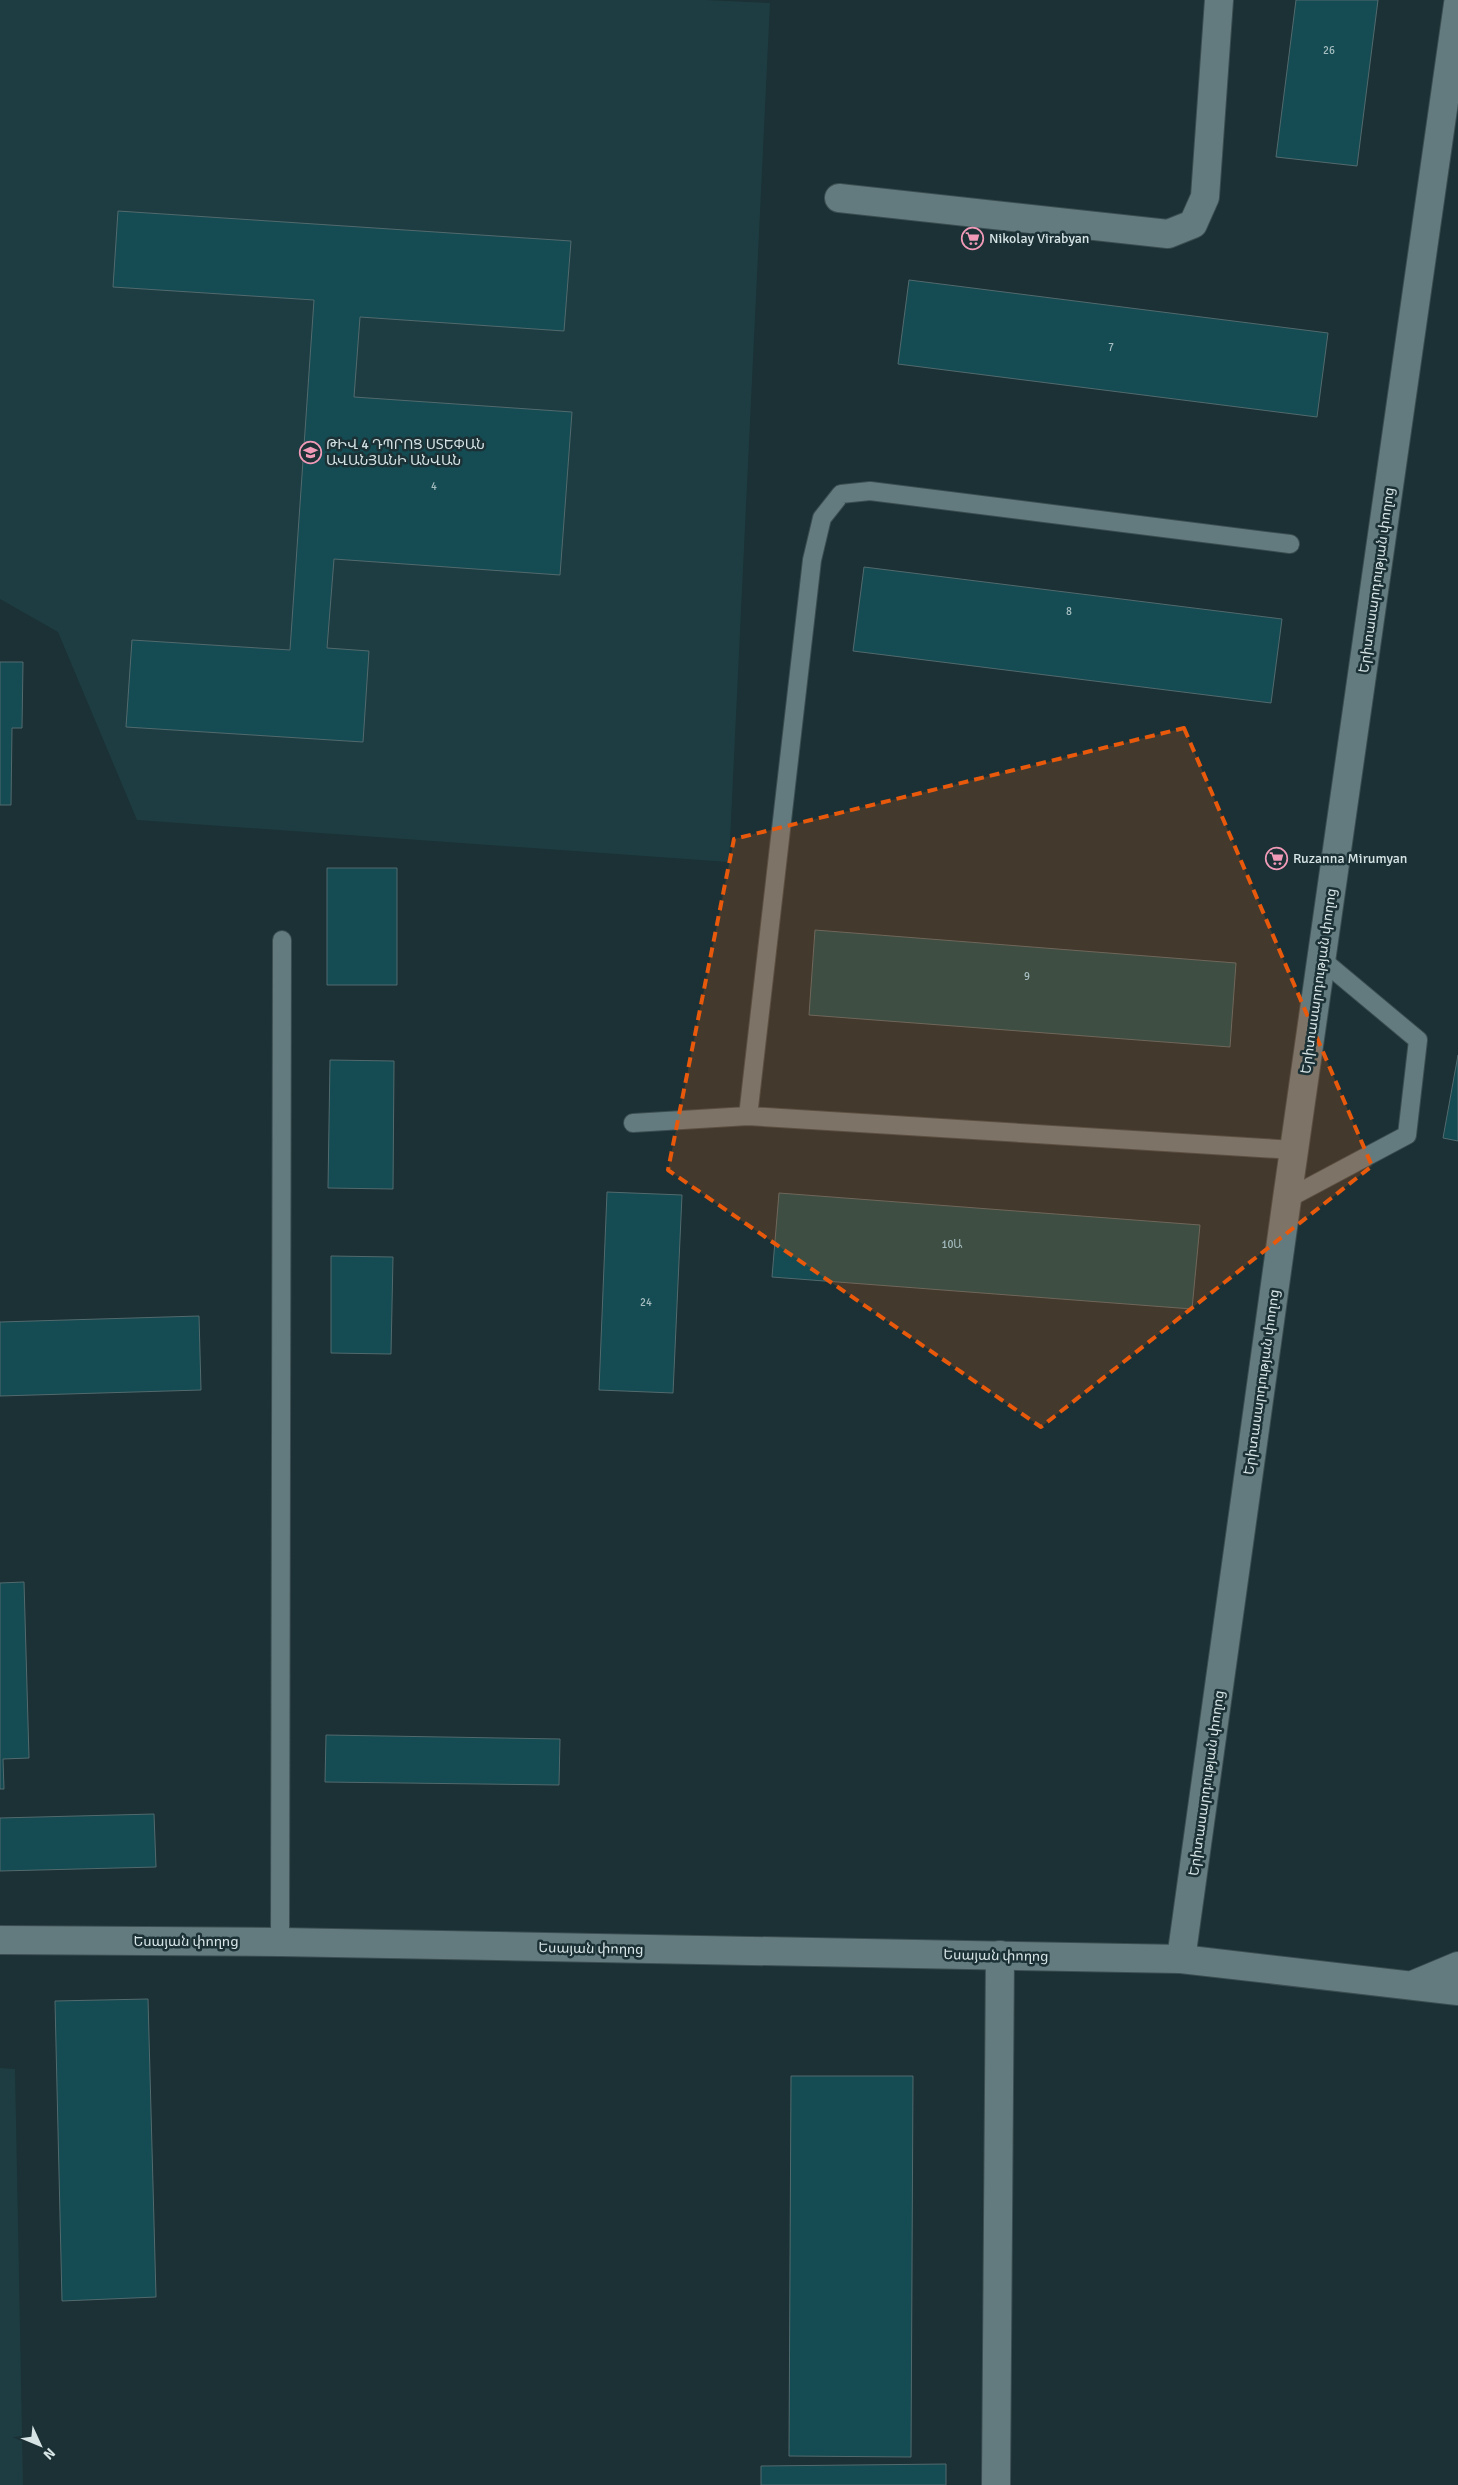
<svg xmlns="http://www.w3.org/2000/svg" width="1458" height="2485" font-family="Signika,'Noto Sans Armenian',sans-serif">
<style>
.built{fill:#1e3d42}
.building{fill:#154b52;stroke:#526a6e}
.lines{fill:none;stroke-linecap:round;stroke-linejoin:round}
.service-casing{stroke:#3b4e51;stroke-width:20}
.minor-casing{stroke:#3b4e51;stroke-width:30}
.tertiary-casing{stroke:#3b4e51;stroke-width:30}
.service{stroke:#637b7f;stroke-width:18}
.minor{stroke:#637b7f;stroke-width:28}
.tertiary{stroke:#637b7f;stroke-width:28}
.marked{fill:#e8590c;fill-opacity:0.2;stroke:#e8590c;stroke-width:4;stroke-dasharray:10 6;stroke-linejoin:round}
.labels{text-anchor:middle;stroke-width:5;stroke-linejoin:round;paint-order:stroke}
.number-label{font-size:11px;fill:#a6bec1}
.poi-label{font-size:14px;fill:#d7e4e6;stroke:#1b3135;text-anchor:start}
.street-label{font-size:14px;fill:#d7e4e6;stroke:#1b3135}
</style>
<rect width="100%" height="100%" fill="#1b3135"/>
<!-- built -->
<path class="built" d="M0 0H706L770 3 729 862 137 820 58 632 0 599Z
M0 2068 15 2069 23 2485H0Z"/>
<!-- building -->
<path class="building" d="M1296 0H1378L1357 166 1276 157Z
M118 211 571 241 564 331 360 317 354 397 572 412 560 575 334 559 327 648 369 651 363 742 126 727 132 640 290 650 314 300 113 287Z
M909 280 1328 333 1317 417 898 364Z
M864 567 1282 619 1271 703 853 651Z
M0 662H23L22 728H12L11 805H0Z
M327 868H397V985H327Z
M815 930 1236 963 1230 1047 809 1015Z
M1458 1055V1141L1443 1138Z
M330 1060 394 1061 393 1189 328 1188Z
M607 1192 682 1195 673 1393 599 1390Z
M779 1193 1200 1225 1192 1309 772 1277Z
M331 1256 393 1257 391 1354 331 1353Z
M199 1316 201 1390 0 1396V1322Z
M24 1582 29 1758 3 1759 4 1789H0V1583Z
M326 1735 560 1739 559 1785 325 1782Z
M154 1814 156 1867 0 1871V1818Z
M148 1999 156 2297 62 2301 55 2001Z
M791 2076H913L911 2457 789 2456Z
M946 2464V2485H761V2466Z"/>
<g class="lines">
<defs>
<path id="service" d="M748 1116 812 560 822 518 841 494 870 491 1290 544
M633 1123 748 1116 1294 1150
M1287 1199 1407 1135 1418 1040 1321 959
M280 1942 282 940"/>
<path id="minor" d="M839 198 1168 234 1193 224 1205 197 1219 0
M1181 1959 1458 1991
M1415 1984 1458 1966
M996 2485 1000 1955"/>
<path id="tertiary" d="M0 1940 280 1942 1181 1959 1287 1199 1458 4"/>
</defs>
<!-- service casing -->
<use href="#service" class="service-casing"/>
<!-- minor casing -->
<use href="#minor" class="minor-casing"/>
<!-- tertiary casing -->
<use href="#tertiary" class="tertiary-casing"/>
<!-- service -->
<use href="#service" class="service"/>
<!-- minor -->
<use href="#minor" class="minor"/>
<!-- tertiary -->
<use href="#tertiary" class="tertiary"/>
</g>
<!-- marked area -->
<path class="marked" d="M1184 728 1372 1166 1041 1427 668 1170 734 839Z"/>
<!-- icons -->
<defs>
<symbol id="supermarket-ring" viewBox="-11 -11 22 22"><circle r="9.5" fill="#1b3135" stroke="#f09ab7" stroke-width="1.5"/><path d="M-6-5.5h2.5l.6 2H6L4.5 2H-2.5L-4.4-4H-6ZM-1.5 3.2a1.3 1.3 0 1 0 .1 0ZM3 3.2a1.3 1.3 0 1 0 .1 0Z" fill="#f09ab7"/></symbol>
<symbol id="school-ring" viewBox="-11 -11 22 22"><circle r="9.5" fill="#1b3135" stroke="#f09ab7" stroke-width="1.5"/><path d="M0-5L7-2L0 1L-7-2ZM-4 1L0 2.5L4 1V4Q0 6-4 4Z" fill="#f09ab7"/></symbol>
</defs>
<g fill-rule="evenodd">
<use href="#supermarket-ring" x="960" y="226" width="25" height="25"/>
<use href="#school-ring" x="298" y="440" width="25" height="25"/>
<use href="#supermarket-ring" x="1264" y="846" width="25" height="25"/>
</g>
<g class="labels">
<!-- number labels -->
<g class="number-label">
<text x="1329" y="54">26</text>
<text x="1111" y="351">7</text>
<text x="434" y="490">4</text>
<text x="1069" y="615">8</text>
<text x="1027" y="980">9</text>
<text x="952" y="1248">10Ա</text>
<text x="646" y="1306">24</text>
</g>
<!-- poi labels -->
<g class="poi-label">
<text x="989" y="243">Nikolay Virabyan</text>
<text x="326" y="449">ԹԻՎ 4 ԴՊՐՈՑ ՍՏԵՓԱՆ<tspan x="326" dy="16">ԱՎԱՆՅԱՆԻ ԱՆՎԱՆ</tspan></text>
<text x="1293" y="863">Ruzanna Mirumyan</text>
</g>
<!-- street labels -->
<g class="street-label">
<text transform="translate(1376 580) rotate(-82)" y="5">Երիտասարդության փողոց</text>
<text transform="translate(1318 981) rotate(-82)" y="5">Երիտասարդության փողոց</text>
<text transform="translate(1261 1382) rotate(-82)" y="5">Երիտասարդության փողոց</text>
<text transform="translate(1206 1783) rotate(-82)" y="5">Երիտասարդության փողոց</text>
<text x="186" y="1946">Եսայան փողոց</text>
<text transform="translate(591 1948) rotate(1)" y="5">Եսայան փողոց</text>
<text transform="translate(996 1955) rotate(1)" y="5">Եսայան փողոց</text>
</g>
</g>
<!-- north arrow -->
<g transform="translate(40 2445) rotate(134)" stroke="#1b3135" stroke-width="4" paint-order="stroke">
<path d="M0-4L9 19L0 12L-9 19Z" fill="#d7e4e6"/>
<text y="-8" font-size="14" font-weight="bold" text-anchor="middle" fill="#d7e4e6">N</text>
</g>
</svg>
